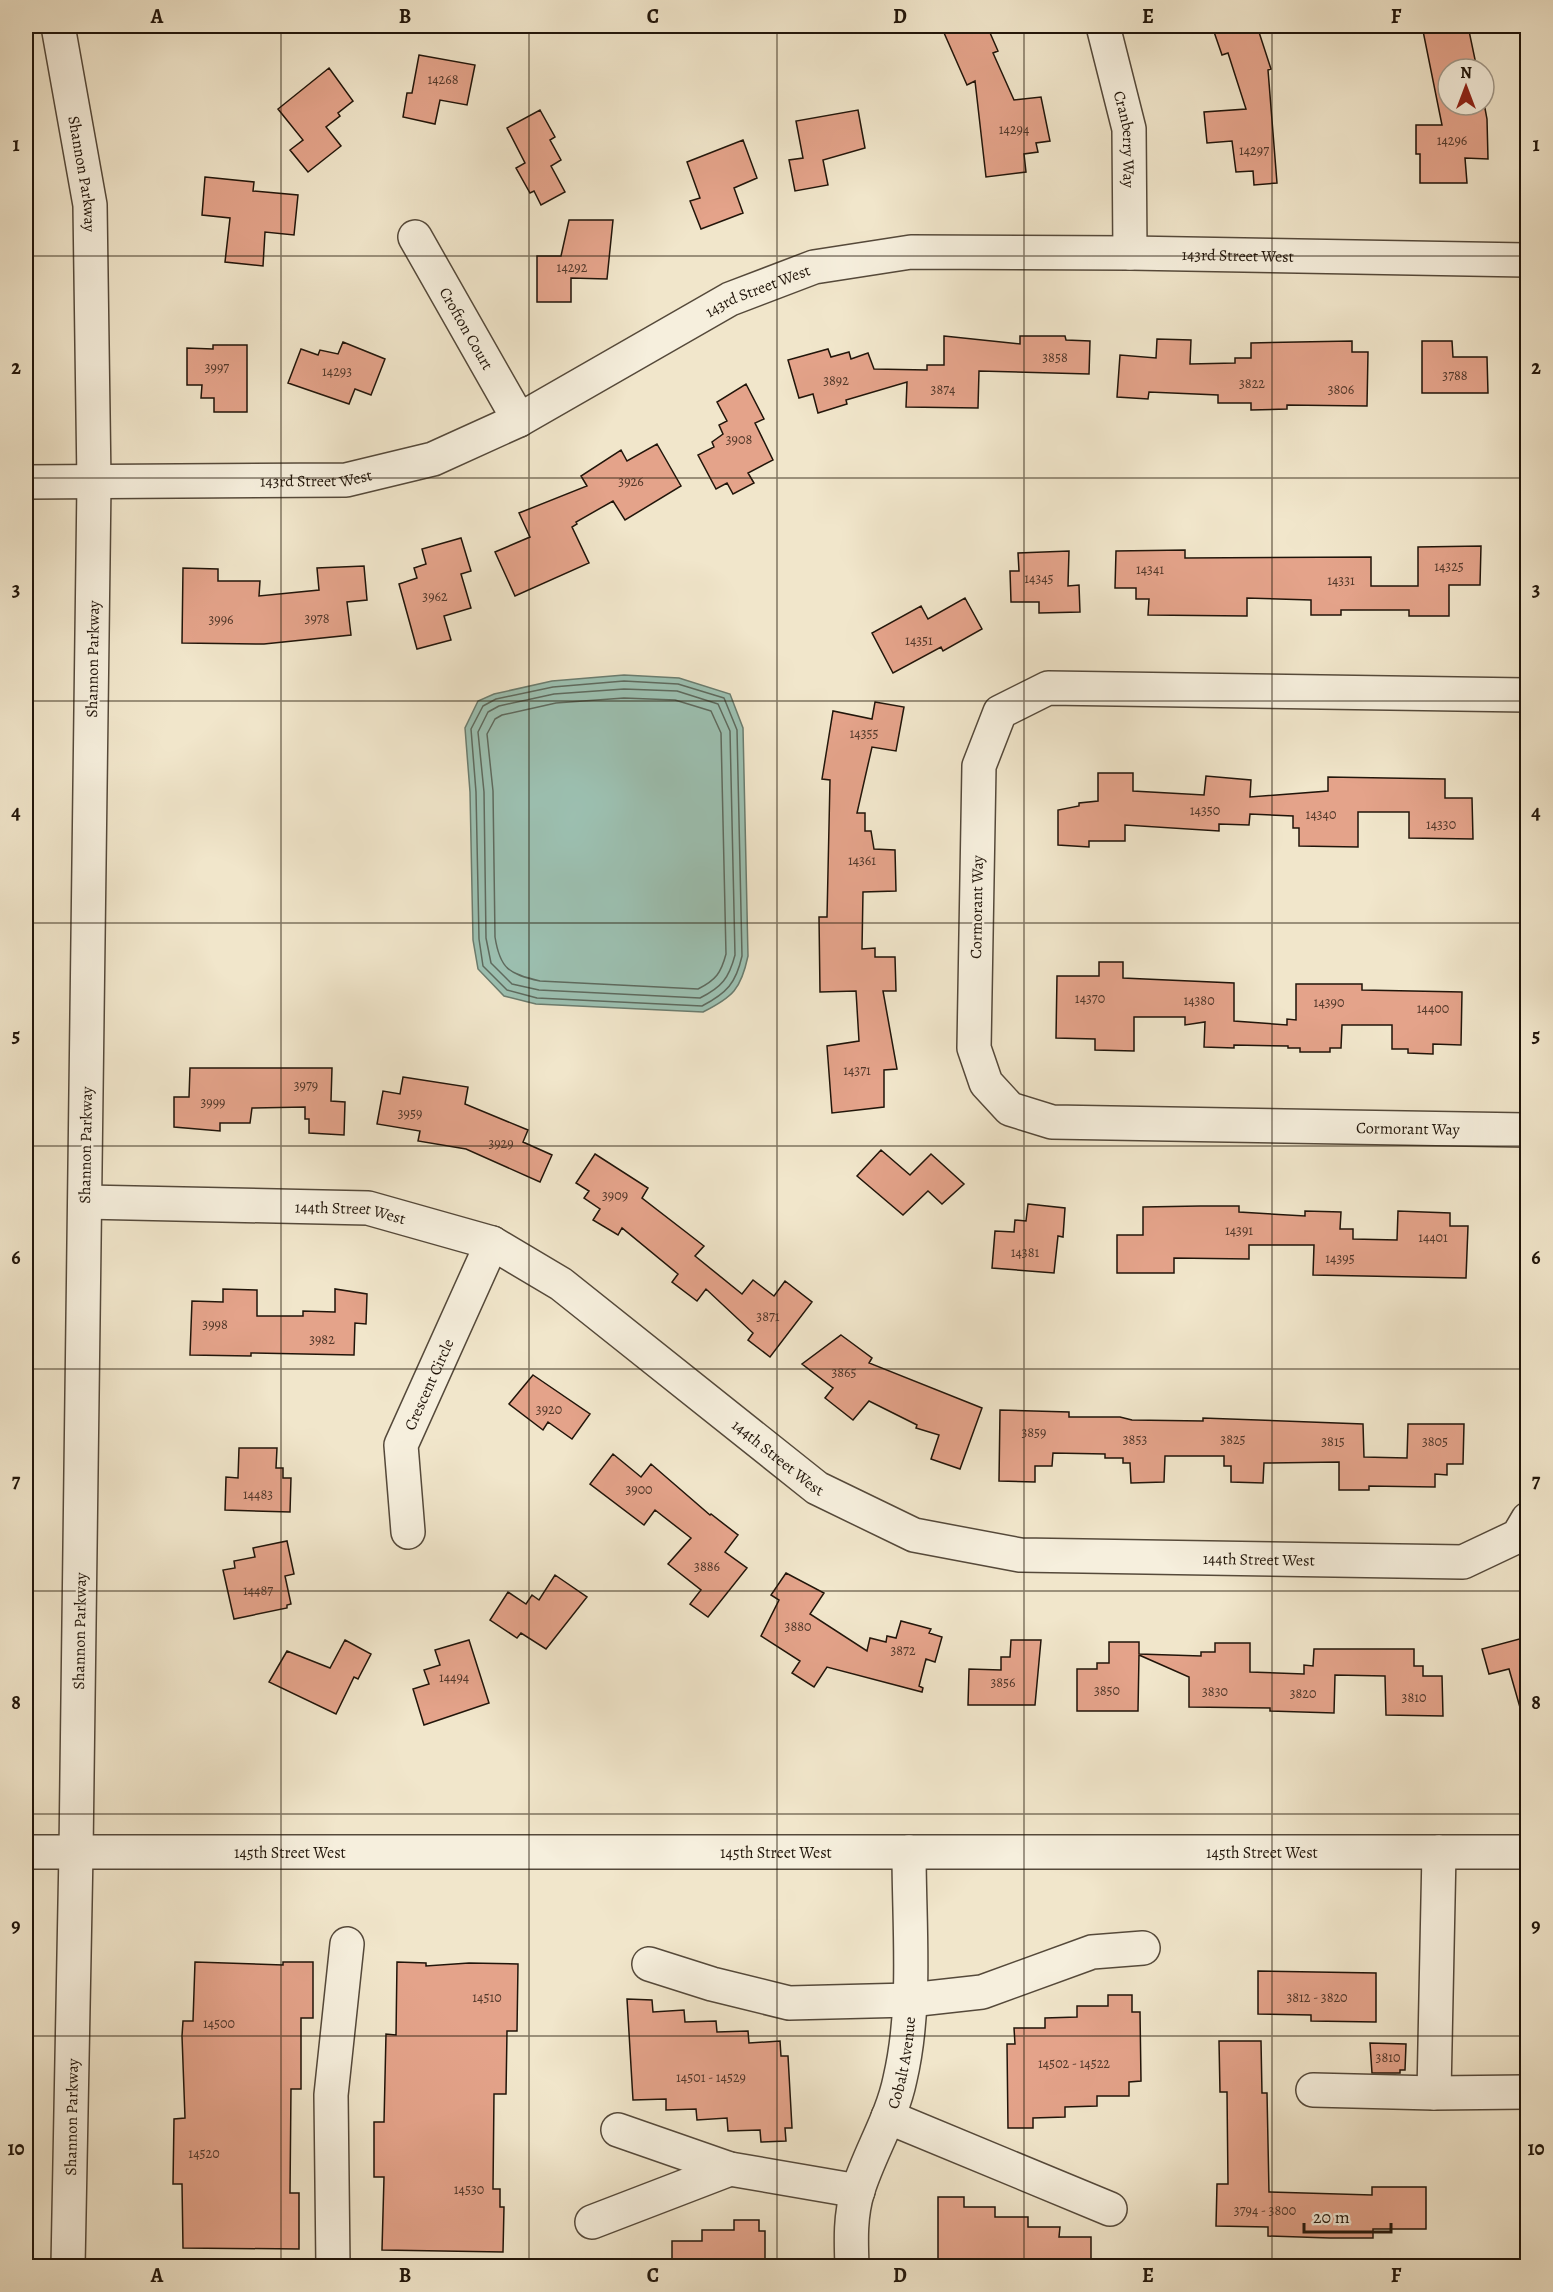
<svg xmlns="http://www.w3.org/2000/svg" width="1553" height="2292" font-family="Alegreya,serif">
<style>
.water{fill:#9cc0b1;stroke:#6b7c6e;stroke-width:1.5}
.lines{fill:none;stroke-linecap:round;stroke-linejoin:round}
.shore{stroke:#5e6a5e;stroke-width:1.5}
.building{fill:#e4a38a;stroke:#21150a;stroke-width:1.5}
.minor-casing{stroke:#55493a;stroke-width:36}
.minor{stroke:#f6efdd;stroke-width:33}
.grid{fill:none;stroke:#21150a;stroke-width:1.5;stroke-opacity:0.55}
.labels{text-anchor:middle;stroke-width:5;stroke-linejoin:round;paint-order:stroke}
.number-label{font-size:14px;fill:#52382a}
.street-label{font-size:16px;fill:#21150a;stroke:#f6efdd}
.neatline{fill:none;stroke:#21150a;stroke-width:2}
.grid-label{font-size:20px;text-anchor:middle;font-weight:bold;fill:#21150a}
</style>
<rect width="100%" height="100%" fill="#f1e6cb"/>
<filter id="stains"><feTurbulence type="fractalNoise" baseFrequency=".00333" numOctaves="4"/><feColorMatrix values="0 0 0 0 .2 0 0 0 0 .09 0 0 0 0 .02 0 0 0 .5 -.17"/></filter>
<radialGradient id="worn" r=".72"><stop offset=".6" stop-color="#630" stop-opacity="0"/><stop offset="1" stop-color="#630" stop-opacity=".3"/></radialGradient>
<!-- water -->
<path class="water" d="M624 675 679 678 730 694 743 728 748 956C741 989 733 997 703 1012L536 1004 504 996 478 969 473 940 470 792 465 728 478 701 494 694 552 681Z"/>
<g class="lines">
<!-- shore -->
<path class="shore" d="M624 681 678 684 724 698 737 730 742 956C736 983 727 993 702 1006L537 998 507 990 483 966 479 939 476 792 471 729 483 706 496 699 553 687Z
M624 689 677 691 718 704 730 731 735 955C729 978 722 987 700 998L539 990 512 984 491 963 486 938 484 792 478 732 488 712 499 706 554 694Z
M624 698 675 700 711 711 721 733 726 954C721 973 716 980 698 989L540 981C509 974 500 969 495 937L493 791 487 734 495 719 502 715 556 703Z"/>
</g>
<!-- building -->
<path class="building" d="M941 26H987L998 51 993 53 1014 100 1041 97 1050 141 1036 143 1038 152 1024 154 1026 172 986 177 975 81 967 85Z
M1212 26H1257L1271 69 1268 70 1277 183 1254 185 1253 171 1236 172 1232 141 1207 143 1204 112 1246 109 1228 53 1222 55Z
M1422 26H1468L1477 69H1448V105H1484V103L1487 119 1488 159 1465 158 1467 183H1420V154H1416V125H1442Z
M419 55 475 65 467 105 440 100 435 124 403 117 407 93H412Z
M329 68 353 101 338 113 340 116 326 127 341 146 308 172 290 150 303 140 278 109Z
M540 110 555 137 550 140 561 160 551 166 565 192 541 205 534 191 530 193 516 168 525 163 507 128Z
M858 110 865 148 823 160 828 185 795 191 789 160 803 158 796 121Z
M743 140 757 178 734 188 743 213 701 229 690 201 700 198 687 162Z
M205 177 254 182 253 191 298 195 294 235 265 232 263 266 225 262 230 218 202 215Z
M569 220H613L607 279 571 278V302H537V256H561Z
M944 336 1020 344V336H1065L1066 340 1090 341 1089 374 979 371 978 408 906 407 907 382 846 400 847 404 818 413 813 394 799 398 788 360 828 349 831 357 849 352 851 359 868 353 874 369 927 370V365H944Z
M1157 339 1191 340 1190 364 1235 363V358H1251V343L1352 341V352H1368L1367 406 1287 405V409L1251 410V403H1218V395L1149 392 1148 399 1117 397 1120 355 1156 358Z
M1422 341H1452L1453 357H1487L1488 393H1422Z
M343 342 385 359 371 395 355 389 349 404 288 383 301 349 318 355 320 350 338 354Z
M213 345H247V412H214V398H201L202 385H187V348L213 349Z
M746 384 764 419 755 423 773 460 748 473 754 483 733 494 727 483 716 489 698 455 714 447 712 442 723 434 719 425 727 421 717 402Z
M657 444 681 486 625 520 613 501 576 522 577 524 572 527 589 563 515 596 495 552 530 537 519 513 587 486 581 476 621 450 627 461Z
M461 538 471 571 461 574 471 608 444 616 451 640 417 649 399 584 417 578 414 568 426 564 422 549Z
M1481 546 1480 585H1449V616H1409V610H1341V615H1311V600L1247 598V616L1148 615 1149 599H1136V588H1115L1116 551 1185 550V558L1371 557V586H1418V547Z
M1069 551 1068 586 1079 585 1080 612 1039 613V602H1011L1010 571H1019L1018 553Z
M364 566 367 600 347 602 351 635 264 644 182 643 183 568 218 569V581H260L259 596 319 590 317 568Z
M965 598 982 629 943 651 941 647 893 673 872 633 921 606 928 619Z
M875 702 904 707 896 751 872 747 857 813H865V831H871L874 849 895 850 896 891 863 892 862 949 875 948V957H895L896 991H883L897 1069 884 1070V1107L832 1113 827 1046 859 1041 856 991 820 992 819 917H827L830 780 822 779 833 711 872 719Z
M1098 773H1133V791L1204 795 1206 776 1251 780 1250 797 1328 791V777L1445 779V798H1472L1473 839 1409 838V812H1358V847L1299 846V828H1293V816L1250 814 1249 825 1219 824V831L1125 825V841H1089V847L1058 845V810L1079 806V803L1098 801Z
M1099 962H1123V978L1234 983V1021L1287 1025V1019L1296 1020V984H1362V990L1462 992 1461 1045 1433 1044V1054L1408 1053V1049H1392V1025H1342L1341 1048H1330V1052H1300V1048H1288V1046L1234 1045V1048L1204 1047 1205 1022 1185 1025V1017H1134V1051L1095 1050V1039L1056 1038 1057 976H1099Z
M190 1068H332L331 1101 345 1102 344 1135 309 1133V1119H305V1107L252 1108 250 1123H220V1131L174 1127V1097H189Z
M403 1077 468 1087 465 1104 528 1130 523 1142 552 1155 540 1182 466 1149 418 1141 420 1131 377 1124 383 1091 400 1094Z
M881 1150 910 1175 931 1154 964 1184 942 1204 928 1191 903 1215 857 1176Z
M595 1154 648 1188 642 1198 704 1246 695 1256 742 1294 753 1280 774 1296 785 1281 812 1302 770 1357 748 1340 753 1333 706 1289 697 1301 672 1282 678 1274 622 1228 618 1235 593 1220 600 1209 584 1198 589 1191 576 1183Z
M1028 1204 1065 1208 1063 1237 1058 1236 1054 1273 992 1268 995 1231 1014 1232 1015 1220 1026 1221Z
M1200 1206H1239V1212L1305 1216V1211L1341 1212 1340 1229H1353V1239L1397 1240 1398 1211 1450 1213V1226H1468L1466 1278 1313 1275 1314 1245H1249V1259L1174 1258V1273H1117V1235H1143V1207Z
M223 1289 257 1290V1316H303V1311L335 1312V1289L367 1294 366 1324 355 1323 354 1355 251 1353V1356L190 1355 192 1301 223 1302Z
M841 1335 872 1358 869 1363 982 1408 960 1469 931 1459 939 1435 916 1428 917 1425 869 1401 853 1420 825 1398 833 1388 802 1364Z
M533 1375 590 1414 572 1439 548 1422 543 1430 509 1404Z
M1000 1410 1069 1412V1417H1120L1132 1420 1203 1421V1418L1363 1424 1364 1457 1407 1458 1408 1424H1464L1463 1464H1447V1475L1435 1474V1487L1369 1486V1490H1339V1462L1264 1463 1263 1483 1231 1482V1466H1224V1456H1165L1164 1482 1131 1483 1130 1463H1123V1458H1105V1454L1053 1453 1052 1466H1035V1482L999 1481Z
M239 1448H277L276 1468H283V1478H291L290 1512 225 1510 226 1477 238 1478Z
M613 1454 641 1477 651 1464 710 1515 711 1514 738 1535 725 1552 747 1568 708 1617 690 1604 701 1590 668 1564 691 1538 655 1510 644 1525 590 1484Z
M287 1541 294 1574 285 1576 291 1604 287 1605V1608L234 1619 223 1570 235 1568 234 1561 255 1557 253 1548Z
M786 1573 824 1593 810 1614 867 1651 870 1638 886 1642 887 1636 896 1638 901 1621 931 1629 929 1633 942 1637 935 1662 926 1659 919 1686 923 1688 922 1692 827 1667 814 1687 792 1673 800 1661 761 1636 779 1600 771 1595Z
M555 1575 587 1597 546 1649 521 1633 517 1638 490 1620 508 1592 526 1604 532 1595 539 1600Z
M1527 1637V1710L1521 1711 1509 1669 1489 1674 1482 1649Z
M345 1640 371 1654 358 1679 354 1677 336 1714 269 1682 287 1651 330 1668Z
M469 1640 489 1703 424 1725 413 1689 429 1684 424 1670 440 1665 435 1650Z
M1011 1640H1041L1035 1705H968L969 1669 1001 1670V1657H1010Z
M1109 1642H1139V1654L1201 1656V1652H1215V1643H1250V1672L1304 1674V1665L1313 1666 1314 1649H1414V1666H1423V1676H1442L1443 1716 1386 1715 1385 1676 1335 1675 1334 1713 1270 1711V1708L1189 1707V1677L1139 1655 1138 1711H1077V1669H1097V1663H1109Z
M195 1962 283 1965V1962H313V2018H301V2089H291L290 2193H299V2249L183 2248 182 2184H173L174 2119 185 2118 182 2036 183 2021H193Z
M397 1962 426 1963V1966L469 1963 518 1964 517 2031H507L506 2094H494L493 2189H500V2207H504L503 2252 382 2250 384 2177H374V2122H384L386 2034 396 2035Z
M1258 1971 1376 1973V2022L1311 2021V2015L1258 2014Z
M1108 1995H1132V2012H1140L1141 2081 1129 2082V2096H1097V2106L1065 2107V2117L1033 2118V2128H1008L1007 2044H1015L1014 2028H1045V2018L1077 2017V2006H1108Z
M627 1999 652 2000 653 2012 684 2010 685 2022 716 2021 717 2032 748 2031 749 2043 780 2041 781 2056H788L792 2128H785L786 2141 761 2142 760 2130 728 2131 727 2118 697 2120 696 2109 666 2110V2099L633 2100Z
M1219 2041H1261L1262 2093H1267L1269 2192 1372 2195V2187H1426V2229H1373V2238H1330L1268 2236V2227L1216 2226 1217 2184H1228L1227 2092H1220Z
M1370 2043 1406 2044 1405 2070H1400V2073H1372Z
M938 2197H964V2207H995V2217H1028V2227H1060L1059 2237H1091V2266H938Z
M734 2220H759V2231H765V2266H672V2241H702V2230H734Z"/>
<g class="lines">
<defs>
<g id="minor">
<path id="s1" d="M58 26 90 205 94 483 76 1852 68 2266"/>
<path id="s2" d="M1103 26 1129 129 1130 253"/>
<path id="s3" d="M415 237 519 420"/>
<path id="s4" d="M26 482 346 480 433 459 519 420 730 299 814 267 911 252 1130 253 1528 260"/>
<path id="s5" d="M1528 695 1048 688 1000 712 979 766 974 1048 986 1083 1010 1109 1052 1122 1528 1130"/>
<path id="s6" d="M85 1202 368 1208 492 1243 561 1284 817 1488 914 1535 1020 1555 1463 1562 1518 1536 1528 1519"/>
<path id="s7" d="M408 1532 401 1445 492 1243"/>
<path id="s8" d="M26 1852H1528"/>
<path d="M649 1964 712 1984 789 2003 910 2000 982 1992 1092 1952 1143 1948"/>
<path d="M1313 2090 1434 2093 1528 2092"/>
<path d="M1434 2093 1439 1852"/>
<path d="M888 2117 1110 2209"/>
<path d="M618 2130 730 2169 858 2191"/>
<path d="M592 2222 730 2169"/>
<path d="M333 2266 331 2095 347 1944"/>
<path id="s9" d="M852 2266C851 2241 850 2215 858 2190 870 2152 892 2118 900 2079 917 2006 909 1927 909 1852"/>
</g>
</defs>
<!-- minor casing -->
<use href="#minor" class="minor-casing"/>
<!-- minor -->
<use href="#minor" class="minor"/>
</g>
<!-- grid -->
<path class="grid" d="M281 26V2266M529 26V2266M777 26V2266M1024 26V2266M1272 26V2266M26 256H1528M26 478H1528M26 701H1528M26 923H1528M26 1146H1528M26 1369H1528M26 1591H1528M26 1814H1528M26 2036H1528"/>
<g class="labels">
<!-- number labels -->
<g class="number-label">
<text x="443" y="84">14268</text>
<text x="1014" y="134">14294</text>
<text x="1452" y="145">14296</text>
<text x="1254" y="155">14297</text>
<text x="572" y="272">14292</text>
<text x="1055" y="362">3858</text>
<text x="217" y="372">3997</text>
<text x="337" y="376">14293</text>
<text x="1455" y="380">3788</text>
<text x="836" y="385">3892</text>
<text x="1252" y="388">3822</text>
<text x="943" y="394">3874</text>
<text x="1341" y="394">3806</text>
<text x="739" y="444">3908</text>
<text x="631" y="486">3926</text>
<text x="1449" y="571">14325</text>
<text x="1150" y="574">14341</text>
<text x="1039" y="583">14345</text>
<text x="1341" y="585">14331</text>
<text x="435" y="601">3962</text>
<text x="317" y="623">3978</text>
<text x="221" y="624">3996</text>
<text x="919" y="645">14351</text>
<text x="864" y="738">14355</text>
<text x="1205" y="815">14350</text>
<text x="1321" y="819">14340</text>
<text x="1441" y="829">14330</text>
<text x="862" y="865">14361</text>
<text x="1090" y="1003">14370</text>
<text x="1199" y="1005">14380</text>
<text x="1329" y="1007">14390</text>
<text x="1433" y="1013">14400</text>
<text x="857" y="1075">14371</text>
<text x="306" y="1090">3979</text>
<text x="213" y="1107">3999</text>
<text x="410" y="1118">3959</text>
<text x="501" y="1148">3929</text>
<text x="615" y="1200">3909</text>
<text x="1239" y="1235">14391</text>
<text x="1433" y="1242">14401</text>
<text x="1025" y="1257">14381</text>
<text x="1340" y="1263">14395</text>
<text x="768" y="1321">3871</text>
<text x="215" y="1329">3998</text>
<text x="322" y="1344">3982</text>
<text x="844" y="1377">3865</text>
<text x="549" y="1414">3920</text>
<text x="1034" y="1437">3859</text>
<text x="1135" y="1444">3853</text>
<text x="1233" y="1444">3825</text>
<text x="1333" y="1446">3815</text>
<text x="1435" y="1446">3805</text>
<text x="639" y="1494">3900</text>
<text x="258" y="1499">14483</text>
<text x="707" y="1571">3886</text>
<text x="258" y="1595">14487</text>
<text x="798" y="1631">3880</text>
<text x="903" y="1655">3872</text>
<text x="454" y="1682">14494</text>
<text x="1003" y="1687">3856</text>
<text x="1107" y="1695">3850</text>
<text x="1215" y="1696">3830</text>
<text x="1303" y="1698">3820</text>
<text x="1414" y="1702">3810</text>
<text x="487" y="2002">14510</text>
<text x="1317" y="2002">3812 - 3820</text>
<text x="219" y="2028">14500</text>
<text x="1388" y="2062">3810</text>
<text x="1074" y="2068">14502 - 14522</text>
<text x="711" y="2082">14501 - 14529</text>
<text x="204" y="2158">14520</text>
<text x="469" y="2194">14530</text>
<text x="1265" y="2215">3794 - 3800</text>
</g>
<!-- street labels -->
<g class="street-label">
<text dy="6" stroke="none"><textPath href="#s2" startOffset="116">Cranberry Way</textPath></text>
<text dy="6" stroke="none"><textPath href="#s1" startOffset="150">Shannon Parkway</textPath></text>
<text dy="6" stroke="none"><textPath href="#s4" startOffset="1262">143rd Street West</textPath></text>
<text dy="6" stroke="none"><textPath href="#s4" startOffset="776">143rd Street West</textPath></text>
<text dy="6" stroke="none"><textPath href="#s3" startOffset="105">Crofton Court</textPath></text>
<text dy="6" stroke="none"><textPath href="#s4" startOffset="290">143rd Street West</textPath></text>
<text transform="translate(92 659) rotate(-89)" y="6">Shannon Parkway</text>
<text transform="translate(976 907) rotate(-89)" y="6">Cormorant Way</text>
<text dy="6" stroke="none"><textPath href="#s5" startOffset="1346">Cormorant Way</textPath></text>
<text transform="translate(85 1145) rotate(-89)" y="6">Shannon Parkway</text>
<text dy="6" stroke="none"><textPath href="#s6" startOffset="266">144th Street West</textPath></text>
<text dy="6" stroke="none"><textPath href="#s7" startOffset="154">Crescent Circle</textPath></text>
<text dy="6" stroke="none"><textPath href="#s6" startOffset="770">144th Street West</textPath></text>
<text dy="6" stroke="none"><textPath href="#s6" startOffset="1274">144th Street West</textPath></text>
<text transform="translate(79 1631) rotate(-89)" y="6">Shannon Parkway</text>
<text dy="6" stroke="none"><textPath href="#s8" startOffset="264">145th Street West</textPath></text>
<text dy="6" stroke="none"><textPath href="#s8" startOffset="750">145th Street West</textPath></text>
<text dy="6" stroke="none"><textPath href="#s8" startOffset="1236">145th Street West</textPath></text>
<text dy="6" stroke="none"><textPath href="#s9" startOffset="212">Cobalt Avenue</textPath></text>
<text transform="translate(71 2117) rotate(-89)" y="6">Shannon Parkway</text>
</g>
</g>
<!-- margin -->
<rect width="1553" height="2292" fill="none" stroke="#f1e6cb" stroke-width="66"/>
<!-- north arrow -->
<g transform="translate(1466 87)"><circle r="28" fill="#f6efdd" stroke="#a19889" stroke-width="1.5"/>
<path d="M0-4.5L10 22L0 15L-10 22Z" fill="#8f2418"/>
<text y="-9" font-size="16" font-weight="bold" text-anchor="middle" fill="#21150a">N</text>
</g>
<!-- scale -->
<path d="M1304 2223v9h87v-9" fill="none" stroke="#21150a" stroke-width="3"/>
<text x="1313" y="2223" font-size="18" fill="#21150a" stroke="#f6efdd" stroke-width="4.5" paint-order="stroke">20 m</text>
<rect x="33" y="33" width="1487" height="2226" class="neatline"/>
<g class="grid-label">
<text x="157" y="23">A</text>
<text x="405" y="23">B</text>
<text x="653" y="23">C</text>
<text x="900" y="23">D</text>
<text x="1148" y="23">E</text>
<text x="1396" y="23">F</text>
<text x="16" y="151">1</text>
<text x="1536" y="151">1</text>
<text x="16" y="374">2</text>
<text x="1536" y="374">2</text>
<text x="16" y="596">3</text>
<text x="1536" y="596">3</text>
<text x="16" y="819">4</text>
<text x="1536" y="819">4</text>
<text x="16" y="1042">5</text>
<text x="1536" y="1042">5</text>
<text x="16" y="1264">6</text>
<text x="1536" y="1264">6</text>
<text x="16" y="1487">7</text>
<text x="1536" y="1487">7</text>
<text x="16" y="1709">8</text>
<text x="1536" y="1709">8</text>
<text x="16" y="1932">9</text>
<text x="1536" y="1932">9</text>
<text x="16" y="2155">10</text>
<text x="1536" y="2155">10</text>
<text x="157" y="2282">A</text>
<text x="405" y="2282">B</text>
<text x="653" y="2282">C</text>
<text x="900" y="2282">D</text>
<text x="1148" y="2282">E</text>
<text x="1396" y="2282">F</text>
</g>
<rect width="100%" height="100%" filter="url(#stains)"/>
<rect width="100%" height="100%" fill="url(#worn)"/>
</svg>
